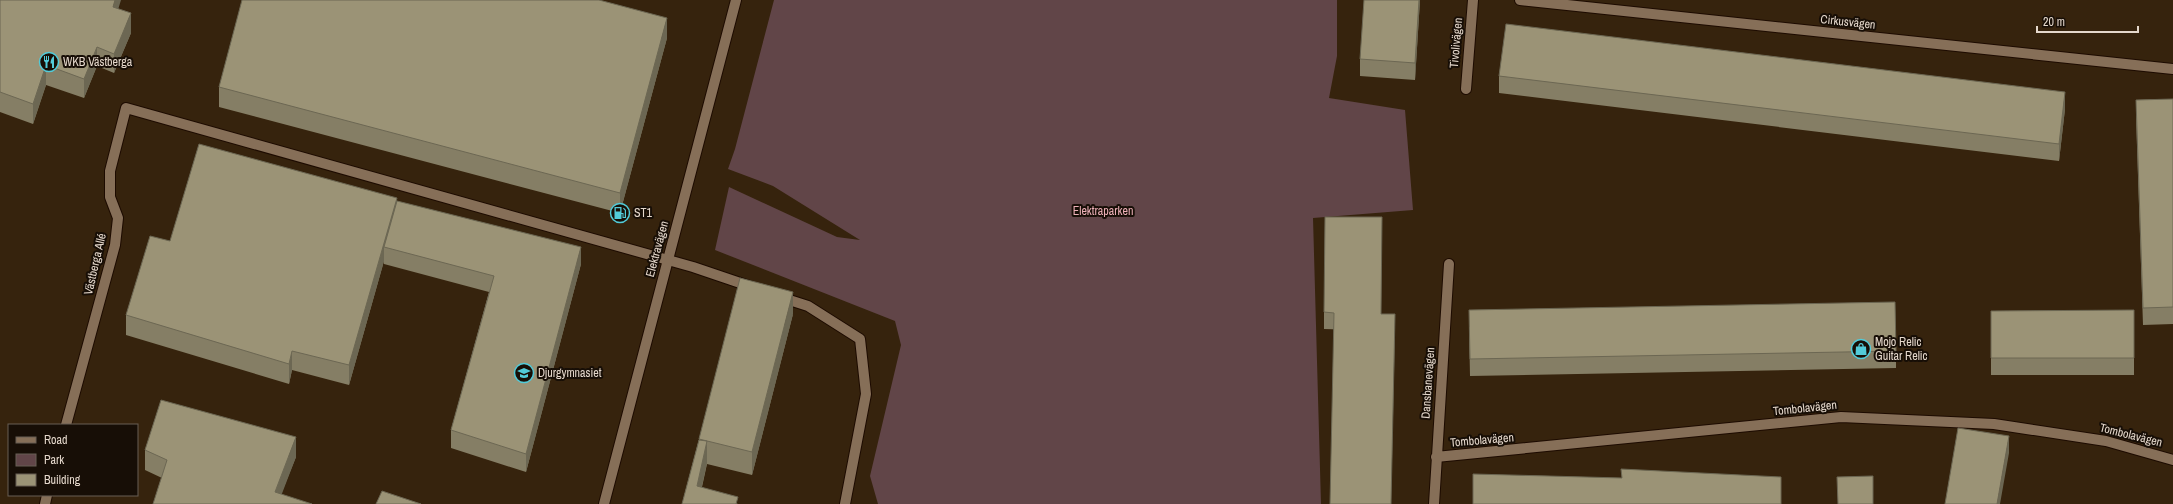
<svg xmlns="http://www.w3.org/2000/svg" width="2173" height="504" font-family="'Archivo Narrow',sans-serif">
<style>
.green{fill:#614548}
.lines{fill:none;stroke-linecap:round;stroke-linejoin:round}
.lane-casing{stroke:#1d0b00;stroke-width:12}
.street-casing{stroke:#1d0b00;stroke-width:12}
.lane{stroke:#866f58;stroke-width:10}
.street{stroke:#866f58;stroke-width:10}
.wall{fill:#857e65}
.shaded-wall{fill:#6c6753}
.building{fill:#9b9376;stroke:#6c6753}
.labels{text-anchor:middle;stroke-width:4;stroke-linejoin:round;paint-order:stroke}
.street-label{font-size:12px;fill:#e5d8cc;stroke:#170e06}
.poi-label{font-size:12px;fill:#e5d8cc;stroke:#170e06;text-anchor:start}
.park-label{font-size:12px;fill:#eeb1b9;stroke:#170e06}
</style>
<rect width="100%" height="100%" fill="#36230d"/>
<!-- green -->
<path class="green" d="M774 0H1337V56L1329 98 1405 110 1413 210 1313 218 1321 504H878L870 476 901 345 895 321 715 250 729 187 837 237 860 240 773 186 728 169 735 149Z"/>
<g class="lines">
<defs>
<path id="lane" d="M780 297 808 306 860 339 866 394 845 504
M66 425 115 245 118 218 110 197V171L126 108 693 267 752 287
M45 504 47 495"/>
<path id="street" d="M1520 0 2173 69
M1466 89 1473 0
M1436 457 1841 417 1994 424 2106 441 2173 460
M604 504 736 0
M1434 504 1449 264"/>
</defs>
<!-- lane casing -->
<use href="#lane" class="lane-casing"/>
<!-- street casing -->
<use href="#street" class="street-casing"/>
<!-- lane -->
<use href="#lane" class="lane"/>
<!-- street -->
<use href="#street" class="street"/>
</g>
<!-- wall -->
<path class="wall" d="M0 0 118 9 131 33 114 73 97 66 84 98 46 85 33 124 0 112Z
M1420 0 1415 80 1360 76V59Z
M667 38 620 213 219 107V87Z
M1499 76 2065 109 2059 161 1499 93Z
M2173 99V324L2143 325 2136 117V100Z
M397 201 581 264 526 472 451 448V430L489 292 384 264V261L349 385 292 370 289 384 126 335V315L170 241Z
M2134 310V375H1991V311Z
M1324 312 1381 314 1395 331 1324 329Z
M793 314 752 475 707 464 702 487 738 504H682L699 439Z
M1469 327 1896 351V368L1470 376Z
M145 450 296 457 281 494 162 478 145 470Z"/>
<!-- shaded-wall -->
<path class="shaded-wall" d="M115 0H121L113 26V7Z
M1419 0H1420L1415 80V63Z
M131 13V33L114 73V54Z
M667 18V38L620 213V193Z
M97 47V66L84 98V79Z
M46 65V85L33 124V104Z
M2065 92V109L2059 161V144Z
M397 198V218L384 247V261L349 385V365Z
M581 247V264L526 472V454Z
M793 292V314L752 475V452Z
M1395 314V331L1391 504Z
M292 351V370L289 384V364Z
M2009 436V453L2000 504H1997Z
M296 437V457L278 504 275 492Z
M707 441V463L698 504 697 486Z"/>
<!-- building -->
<path class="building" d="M0 0H115L113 7 131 13 114 54 97 47 84 79 46 65 33 104 0 92Z
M242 0H599L667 18 620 193 219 87Z
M1364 0H1419L1415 63 1360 59Z
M1506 24 2065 92 2059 144 1499 76Z
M2173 99V307L2143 308 2136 100Z
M199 144 397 198 349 365 292 351 289 364 126 315 150 236 170 241Z
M397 201 581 247 526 454 451 430 494 276 384 247Z
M1325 217H1382L1381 314H1395L1391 504H1330L1334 313 1324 312Z
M740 278 793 292 752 452 699 439Z
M1895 302 1896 351 1470 359 1469 310Z
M2134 310V358H1991V311Z
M161 400 296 437 275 492 312 504H153L167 460 145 450Z
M1958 428 2009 436 1997 504H1945Z
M699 440 707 441 697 486 738 497 736 504H682Z
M1621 469 1781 477V504H1473V474L1622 478Z
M1873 476V504H1838L1837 477Z
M382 491 421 504H376Z"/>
<!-- icons -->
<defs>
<symbol id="restaurant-ring" viewBox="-11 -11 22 22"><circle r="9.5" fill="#170e06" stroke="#52cbd9" stroke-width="1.5"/><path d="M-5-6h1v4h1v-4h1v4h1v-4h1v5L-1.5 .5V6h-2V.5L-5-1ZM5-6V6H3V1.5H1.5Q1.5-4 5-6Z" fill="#52cbd9"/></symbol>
<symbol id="fuel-ring" viewBox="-11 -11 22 22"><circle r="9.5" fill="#170e06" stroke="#52cbd9" stroke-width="1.5"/><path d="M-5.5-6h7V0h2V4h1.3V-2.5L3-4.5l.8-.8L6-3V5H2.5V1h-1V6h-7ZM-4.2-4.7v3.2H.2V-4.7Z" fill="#52cbd9"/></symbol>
<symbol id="shop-ring" viewBox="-11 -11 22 22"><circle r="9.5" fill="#170e06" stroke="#52cbd9" stroke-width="1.5"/><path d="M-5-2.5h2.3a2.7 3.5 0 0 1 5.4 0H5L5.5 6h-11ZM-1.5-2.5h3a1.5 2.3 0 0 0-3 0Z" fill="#52cbd9"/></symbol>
<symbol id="school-ring" viewBox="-11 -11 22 22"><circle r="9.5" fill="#170e06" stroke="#52cbd9" stroke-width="1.5"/><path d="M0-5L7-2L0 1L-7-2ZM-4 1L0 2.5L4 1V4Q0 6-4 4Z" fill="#52cbd9"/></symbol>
</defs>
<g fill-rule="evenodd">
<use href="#restaurant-ring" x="38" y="51" width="22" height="22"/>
<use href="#fuel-ring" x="609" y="202" width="22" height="22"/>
<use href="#shop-ring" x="1850" y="338" width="22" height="22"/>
<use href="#school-ring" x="513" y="362" width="22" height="22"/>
</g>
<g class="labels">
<!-- street labels -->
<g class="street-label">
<text transform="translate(1848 22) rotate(6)" y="4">Cirkusvägen</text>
<text transform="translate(1456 43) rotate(-85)" y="4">Tivolivägen</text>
<text transform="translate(657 249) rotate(-75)" y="4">Elektravägen</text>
<text transform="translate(95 264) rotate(-77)" y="4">Västberga Allé</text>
<text transform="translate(1428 383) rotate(-86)" y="4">Dansbanevägen</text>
<text transform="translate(1805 408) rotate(-6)" y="4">Tombolavägen</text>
<text transform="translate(2131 435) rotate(14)" y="4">Tombolavägen</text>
<text transform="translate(1482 440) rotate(-5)" y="4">Tombolavägen</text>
</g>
<!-- poi labels -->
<g class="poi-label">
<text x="63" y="66">WKB Västberga</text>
<text x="634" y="217">ST1</text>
<text x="1875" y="346">Mojo Relic<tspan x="1875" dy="14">Guitar Relic</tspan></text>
<text x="538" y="377">Djurgymnasiet</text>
</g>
<!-- park labels -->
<g class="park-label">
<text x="1103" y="215">Elektraparken</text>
</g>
</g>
<!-- legend -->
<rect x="8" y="424" width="130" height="72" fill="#170e06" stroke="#695f55"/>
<rect x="16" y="437" width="20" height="6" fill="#866f58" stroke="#695f55"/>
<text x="44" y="444" font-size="12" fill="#e5d8cc">Road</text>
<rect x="16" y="454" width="20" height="12" fill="#614548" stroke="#695f55"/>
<text x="44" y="464" font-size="12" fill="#e5d8cc">Park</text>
<rect x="16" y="474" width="20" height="12" fill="#9b9376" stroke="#695f55"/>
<text x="44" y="484" font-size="12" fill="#e5d8cc">Building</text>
<!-- scale -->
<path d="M2037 26v6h101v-6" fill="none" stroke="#e5d8cc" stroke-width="2"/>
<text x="2043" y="26" font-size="12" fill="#e5d8cc" stroke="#170e06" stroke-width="3" paint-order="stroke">20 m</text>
</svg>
